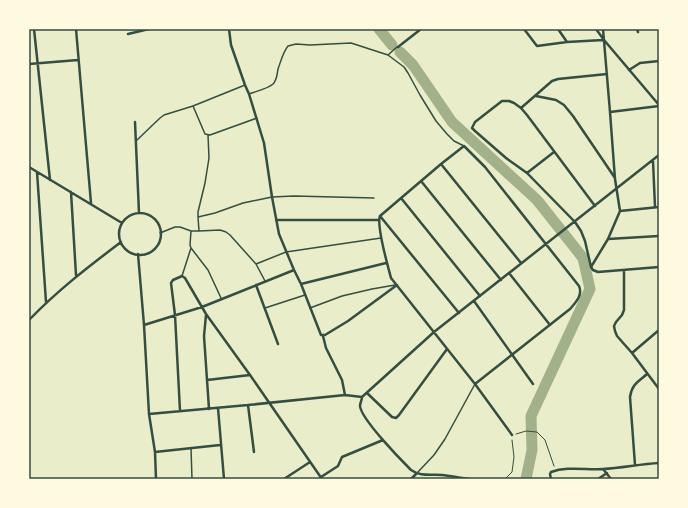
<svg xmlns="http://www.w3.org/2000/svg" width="688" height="508" font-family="Signika,sans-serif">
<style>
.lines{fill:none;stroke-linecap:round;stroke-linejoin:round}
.river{stroke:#a3b18a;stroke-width:11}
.path{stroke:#344e41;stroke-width:1}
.service{stroke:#344e41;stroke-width:1.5}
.minor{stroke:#344e41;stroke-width:2.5}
.neatline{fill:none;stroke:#344e41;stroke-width:1.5}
</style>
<rect width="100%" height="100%" fill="#e9edc9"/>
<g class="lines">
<!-- river -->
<path class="river" d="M379 29 392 45
M400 52 413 65 452 122 537 200 583 258 590 289 531 416 532 450 526 479"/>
<!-- path -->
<path class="path" d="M516 434 526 431 537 432 545 440 554 466
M505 479 512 472 514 457 512 440"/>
<!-- service -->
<path class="service" d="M388 55 397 47
M249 94C257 91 267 89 273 84 277 80 277 74 278 69 281 61 283 52 288 46L296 44 310 45 351 43 388 55 404 67 408 73 420 95 436 121 447 134 454 141 464 146
M193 106 205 134 210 135 257 118
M136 141 160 118 164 115 193 106 245 85
M198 217 215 213 243 203 272 197 294 196 374 198
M191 231 190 245 191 248 208 270 221 298
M199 231 198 217V212L205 183 209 158 208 135
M160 233 175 227H180L191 231H199L220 230 226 232 230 235 256 264 265 281
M256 264 286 252 381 238
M182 276 191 248
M265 308 305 295
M310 308 342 296 372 289 395 285
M191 448 192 479
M418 472 434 455 445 439 475 384"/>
<!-- minor -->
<path class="minor" d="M34 29 50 180
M76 29 91 203
M524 29 537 46 567 42 603 40
M558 29 567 42
M596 29 604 40 659 105
M603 29 610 112 615 179 620 211 608 239 591 267 593 270 598 272 659 267
M637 29 638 32
M128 34 149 29
M398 47 421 29
M29 64 78 60
M629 70 640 63 659 61
M536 96 556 100 564 105 573 116 615 178
M521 108 552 81 558 79 607 74
M610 112 659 106
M135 122 139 213
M653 161 655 207
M441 164 521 263
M29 167 122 223
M37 172 46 302
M527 173 554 152
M421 181 501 280
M71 192 76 275
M401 198 480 296
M620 211 659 207
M119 234a21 21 0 1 1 42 0a21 21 0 1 1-42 0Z
M380 216 459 313
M276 220H379
M608 239 659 236
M138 254 144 325 149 414 155 452 156 479
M591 267 585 241 581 231 575 222 527 173 506 158 475 131 472 128 475 122 502 101H509L514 103 521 108 527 115 595 206
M294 270 301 284 321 335H325L348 321 397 285
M624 270V310L622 315 616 322 614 326 615 331 617 336 632 353 659 389
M509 273 550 325
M301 284 386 263
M256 285 278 344
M474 301 533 384
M206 315 204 336 209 409
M29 320C58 290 88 267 121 242
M144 325 202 307 294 270 279 234 272 197 264 143 249 94 245 85 231 45 229 29
M323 336 326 348 342 380 345 395
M632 353 659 330
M207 380 250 375
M475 384 570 309C576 302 583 295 579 286L485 167 464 146 441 164 380 216C376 226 388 266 391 278L475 384 512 435
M367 393 392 417 396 418 399 415 447 349
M248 405 254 452
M218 408 224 479
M180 411 175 315 171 283 173 280 182 276 185 278 206 314 250 375 322 479
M149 414 248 405 345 395 362 397
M155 452 220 445
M635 465 630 397C632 384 638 382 647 374
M603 469 611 479
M321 477 338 466 342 457 383 440
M284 479 310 462
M411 479 416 474
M470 479C461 478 451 476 442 475 430 474 421 477 411 470 401 460 361 419 360 406 360 403 362 400 362 397L434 332 659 155
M551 479 550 474 551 472C567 466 586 470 603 469 622 468 640 464 659 463
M598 479 607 473"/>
</g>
<!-- border -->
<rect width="688" height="508" fill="none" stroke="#fefae0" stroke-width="60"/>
<rect x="30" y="30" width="628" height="448" class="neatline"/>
</svg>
